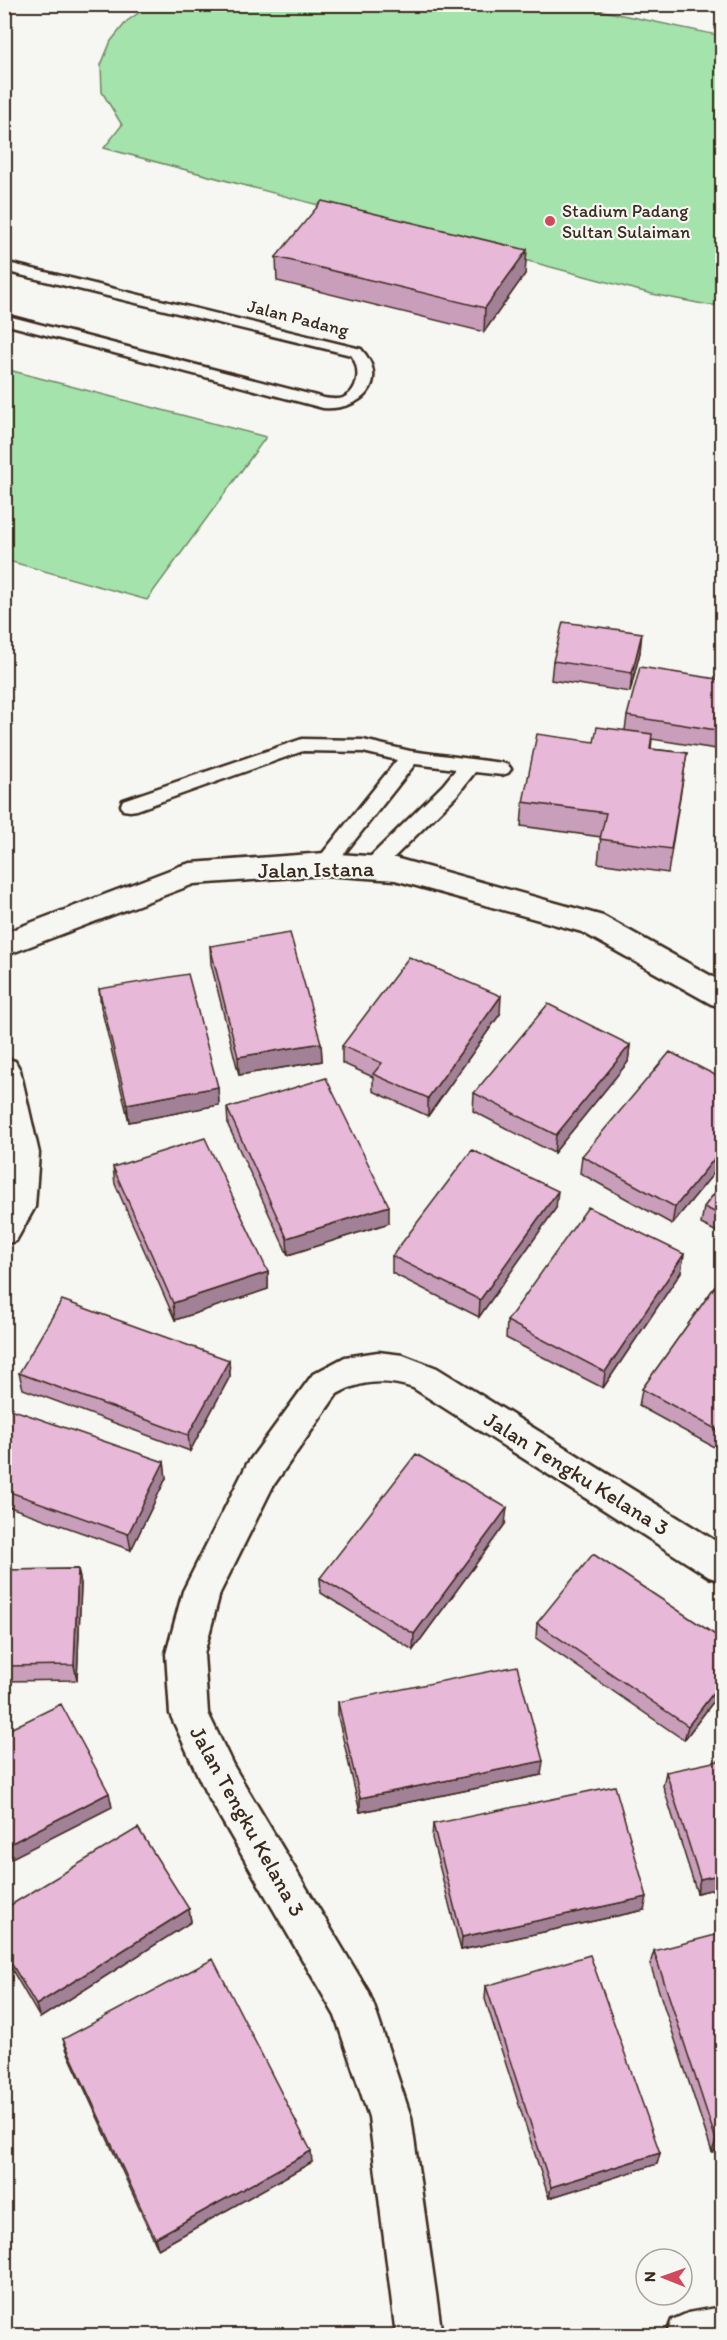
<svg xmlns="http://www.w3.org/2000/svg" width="727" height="2340" font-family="Itim,sans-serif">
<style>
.green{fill:#a4e3ab;stroke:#708664;stroke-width:1.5}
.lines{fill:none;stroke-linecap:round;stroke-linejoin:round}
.lane-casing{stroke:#3b2a1e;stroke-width:5}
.street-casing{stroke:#3b2a1e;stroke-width:5}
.lane{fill:#f6f6f2;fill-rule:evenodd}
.street{fill:#f6f6f2;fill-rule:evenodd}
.wall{fill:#c89eba;stroke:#3b2a1e;stroke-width:1.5}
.shaded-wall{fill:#a28197;stroke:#3b2a1e;stroke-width:1.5}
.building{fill:#e8b8d8;stroke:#3b2a1e;stroke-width:1.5}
.poi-dot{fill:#d1495b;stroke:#f6f6f2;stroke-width:2}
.labels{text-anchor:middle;stroke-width:4.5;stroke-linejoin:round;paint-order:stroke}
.far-poi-label{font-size:18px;fill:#3b2a1e;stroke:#f6f6f2;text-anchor:start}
.far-street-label{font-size:18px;fill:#3b2a1e;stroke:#f6f6f2}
.street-label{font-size:22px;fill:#3b2a1e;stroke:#f6f6f2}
</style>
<rect width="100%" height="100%" fill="#f6f6f2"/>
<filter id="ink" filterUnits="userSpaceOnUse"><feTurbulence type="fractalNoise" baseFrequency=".0167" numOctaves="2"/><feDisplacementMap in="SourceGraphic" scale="12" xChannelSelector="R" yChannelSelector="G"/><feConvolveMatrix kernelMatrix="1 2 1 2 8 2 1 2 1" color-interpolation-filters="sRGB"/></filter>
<g filter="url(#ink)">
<!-- green -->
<path class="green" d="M150 5H575L722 36V305H708L652 294 104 148 122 125 102 92 101 65 111 41 127 21Z
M5 369 266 437 147 600 5 560Z"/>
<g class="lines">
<defs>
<path id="lane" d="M4 262 361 349C391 382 361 411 323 408L4 324V315L324 398C330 399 337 400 343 398 360 390 361 368 351 355L4 271Z
M302 739 363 740 410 751 502 763 508 765 511 769 508 773 502 775 475 772 457 795 380 871 373 873 366 871 364 866 366 861 443 785 456 769 415 764 332 869 325 871 318 869 316 864 318 859 397 760 363 752 303 751 137 810 130 811 123 810 121 805 123 800Z"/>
<path id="street" d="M325 853 395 858 603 916 722 982V1007L711 1004 582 932 395 880 325 875 194 884 4 956V933L180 866 191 863Z
M4 1058 15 1061 20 1070 39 1153 35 1207 16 1241 4 1244 7 1153 4 1144Z
M378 1352 403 1355 437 1368 722 1545V1581L709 1577 413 1388C387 1379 361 1380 337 1394L273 1486 220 1593 204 1654 208 1713 233 1765 368 1991 374 2006 411 2117 442 2336H396L369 2117 335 2016 205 1791 170 1714 166 1654 183 1591 247 1464 313 1374 345 1357Z
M722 2307V2336H666L672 2320 688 2313Z"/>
</defs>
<!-- lane casing -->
<use href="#lane" class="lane-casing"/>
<!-- street casing -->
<use href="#street" class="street-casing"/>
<!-- lane -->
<use href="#lane" class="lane"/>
<!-- street -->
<use href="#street" class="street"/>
</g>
<!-- wall -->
<path class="wall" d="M276 257 525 274 484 332 277 281Z
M640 652 630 692 551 680 553 661Z
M723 680V750L652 739 651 749 687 753 668 873 598 863 601 837 521 826 523 802 594 742 625 730 627 716Z
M210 946 321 1043 322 1061 239 1075 211 964Z
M99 989 218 1087 219 1105 129 1122 101 1007Z
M500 1014 428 1116 373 1091V1077L342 1063V1046Z
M630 1045 628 1062 554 1153 473 1111 474 1093Z
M723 1079V1162L672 1224 580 1173 582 1156Z
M227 1108 389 1223 288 1255 228 1125Z
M113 1167 268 1272V1289L175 1320 115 1184Z
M723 1182V1235L701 1224 704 1207Z
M556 1208 479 1317 392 1273V1256Z
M684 1254 681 1272 603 1388 506 1338 507 1321Z
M723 1275V1452L639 1406 642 1389Z
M229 1360 230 1376 190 1451 23 1389 19 1373Z
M4 1414 164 1462 166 1478 131 1550 4 1505Z
M505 1524 413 1650 321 1593 320 1578Z
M78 1569 81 1584 77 1680 4 1681V1570Z
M537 1623 723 1640V1689L684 1740 536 1638Z
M338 1702 541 1775 360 1812 338 1717Z
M666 1772 723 1887 697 1893 663 1786Z
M433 1824 644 1910 461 1950 432 1838Z
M4 1909H189L191 1922 40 2018 4 1956Z
M654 1951 723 2149 712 2152 650 1964Z
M486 1986 660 2153 657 2164 549 2198 485 1999Z
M63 2039 312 2162 158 2249 67 2051Z"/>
<!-- shaded-wall -->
<path class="shaded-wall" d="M527 250 525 274 484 332 485 308Z
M642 633 640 652 630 692 632 673Z
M501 996 500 1014 428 1116V1098Z
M321 1043 322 1061 239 1075 238 1057Z
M630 1045 628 1062 554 1153 556 1135Z
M218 1087 219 1105 129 1122 127 1104Z
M723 1148V1162L672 1224 675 1207Z
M558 1191 556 1208 479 1317 480 1300Z
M389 1206V1223L288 1255 287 1238Z
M684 1254 681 1272 603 1388 605 1372Z
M268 1272V1289L175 1320 173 1303Z
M229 1360 230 1376 190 1451 188 1435Z
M164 1462 166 1478 131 1550 128 1534Z
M507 1508 505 1524 413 1650 414 1634Z
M78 1569 81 1584 77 1680 74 1665Z
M723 1680V1689L684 1740 688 1726Z
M543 1761 541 1775 360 1812V1798Z
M109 1793 112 1807 4 1862V1847Z
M723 1874V1887L697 1893 700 1879Z
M647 1897 644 1910 461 1950 462 1937Z
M189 1909 191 1922 40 2018 36 2005Z
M723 2139V2149L712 2152 716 2140Z
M311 2151 312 2162 158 2249 155 2238Z
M660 2153 657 2164 549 2198 551 2187Z"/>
<!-- building -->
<path class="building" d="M322 201 527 250 485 308 276 257Z
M563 622 642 633 632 673 553 661Z
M640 667 723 680V731L627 716Z
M597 727 652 734 650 749 687 753 671 849 600 839 606 813 523 802 537 734 594 742Z
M290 933 321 1043 238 1057 210 946Z
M409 957 501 996 428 1098 373 1074 382 1063 342 1046Z
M188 974 218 1087 127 1104 99 989Z
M548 1004 630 1045 556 1135 474 1093Z
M670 1052 723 1079V1148L675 1207 582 1156Z
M326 1078 389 1206 287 1238 227 1108Z
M205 1138 268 1272 173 1303 113 1167Z
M472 1150 558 1191 480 1300 392 1256Z
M723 1182V1216L704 1207Z
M588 1207 684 1254 605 1372 507 1321Z
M723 1275V1433L642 1389Z
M62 1300 229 1360 188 1435 19 1373Z
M8 1408 164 1462 128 1534 4 1490V1414Z
M416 1454 507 1508 414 1634 320 1578Z
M593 1554 723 1640V1680L688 1726 537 1623Z
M78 1569 74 1665 4 1666V1570Z
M517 1666 543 1761 360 1798 338 1702Z
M61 1704 109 1793 4 1847V1732Z
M723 1760V1874L700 1879 666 1772Z
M615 1786 647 1897 462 1937 433 1824Z
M138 1828 189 1909 36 2005 4 1951V1909Z
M723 1933V2139L716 2140 654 1951Z
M590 1955 660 2153 551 2187 486 1986Z
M213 1959 311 2151 155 2238 63 2039Z"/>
</g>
<!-- markers -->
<circle class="poi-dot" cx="550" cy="221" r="6"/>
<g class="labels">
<!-- far-poi labels -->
<g class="far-poi-label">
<text x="562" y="217">Stadium Padang<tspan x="562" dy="21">Sultan Sulaiman</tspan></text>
</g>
<!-- far-street labels -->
<g class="far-street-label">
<text transform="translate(298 318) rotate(14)" y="6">Jalan Padang</text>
</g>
<!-- street labels -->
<g class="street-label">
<text transform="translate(316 869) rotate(-1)" y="8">Jalan Istana</text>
<text transform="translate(577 1473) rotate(32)" y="8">Jalan Tengku Kelana 3</text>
<text transform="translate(248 1821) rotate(61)" y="8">Jalan Tengku Kelana 3</text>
</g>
</g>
<!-- margin -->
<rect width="727" height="2340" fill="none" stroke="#f6f6f2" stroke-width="24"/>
<rect x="12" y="12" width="703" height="2316" fill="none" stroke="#3b2a1e" stroke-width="2" filter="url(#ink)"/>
<!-- north arrow -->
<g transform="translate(664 2277) rotate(271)"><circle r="28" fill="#f6f6f2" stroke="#aba49d" stroke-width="1.5"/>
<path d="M0-4.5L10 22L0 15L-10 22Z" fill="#d1495b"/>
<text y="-9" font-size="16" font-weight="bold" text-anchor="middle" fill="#3b2a1e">N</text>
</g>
</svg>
